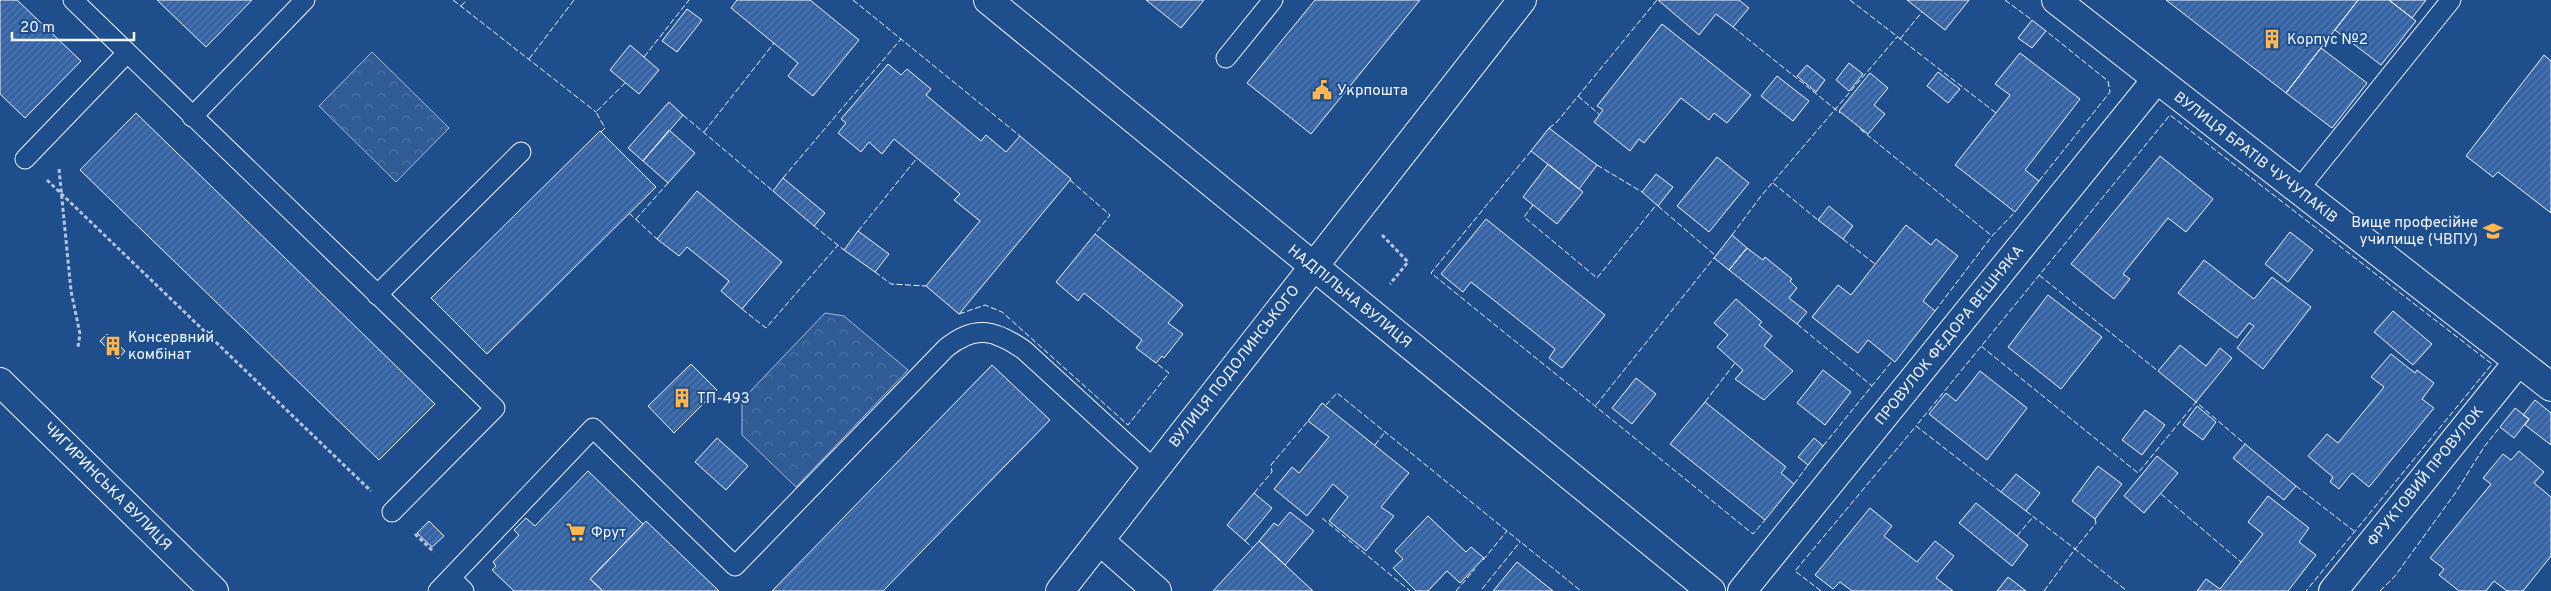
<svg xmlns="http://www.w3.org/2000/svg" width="2551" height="591" font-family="Overpass,sans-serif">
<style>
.park{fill:url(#park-crowns);stroke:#a8bbd7}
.building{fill:url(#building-hatch);stroke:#f2f6ff}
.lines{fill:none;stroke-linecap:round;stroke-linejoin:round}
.service-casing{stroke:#f2f6ff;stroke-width:21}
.minor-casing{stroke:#f2f6ff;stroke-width:30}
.secondary-casing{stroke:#f2f6ff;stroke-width:30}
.path{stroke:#b3c4dc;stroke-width:3;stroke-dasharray:4 2.5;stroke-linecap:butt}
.service{stroke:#1f4e8c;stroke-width:19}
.minor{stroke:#1f4e8c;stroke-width:28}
.secondary{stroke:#1f4e8c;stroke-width:28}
.fence{stroke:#f2f6ff;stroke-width:1;stroke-dasharray:6 2.5;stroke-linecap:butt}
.labels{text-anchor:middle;stroke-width:4;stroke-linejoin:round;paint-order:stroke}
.poi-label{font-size:15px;fill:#f2f6ff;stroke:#1f4e8c;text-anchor:start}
.street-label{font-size:15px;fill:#f2f6ff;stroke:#1f4e8c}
</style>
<defs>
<pattern id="park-crowns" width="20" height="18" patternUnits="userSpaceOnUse" patternTransform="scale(1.25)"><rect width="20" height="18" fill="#305b95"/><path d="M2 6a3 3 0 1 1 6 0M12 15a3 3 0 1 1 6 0" fill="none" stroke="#4e73a5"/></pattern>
<pattern id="building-hatch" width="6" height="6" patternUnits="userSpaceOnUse" patternTransform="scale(1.25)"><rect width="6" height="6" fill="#3563a3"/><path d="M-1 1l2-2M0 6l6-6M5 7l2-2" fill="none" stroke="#537ab1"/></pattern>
</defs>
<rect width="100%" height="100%" fill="#1f4e8c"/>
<!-- park -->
<path class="park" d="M372 52 449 128 396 182 319 106Z
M825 313 844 316 908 370 796 487 742 435V400Z"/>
<!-- building -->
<path class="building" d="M0 0H17L81 61 25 118 0 94Z
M157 0H252L206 47Z
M737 0H810L859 40 813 96 788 76 798 63 731 8Z
M1146 0H1204L1181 28Z
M1315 0H1420L1311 134 1247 83Z
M1658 0H1739L1749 8 1733 27 1716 14 1699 35Z
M1907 0H1969L1945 30Z
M2166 0H2358L2286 93Z
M2358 0H2389L2416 21 2381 65 2335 30Z
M2389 0H2426L2412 18Z
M687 9 702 20 677 52 662 41Z
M2032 20 2046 31 2032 48 2018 38Z
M1662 24 1751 95 1727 123 1714 113 1709 120 1681 98 1644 143 1639 139 1630 151 1594 122 1603 110 1597 106Z
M630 45 659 70 639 94 610 70Z
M2321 48 2367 83 2332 128 2286 93Z
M2020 53 2080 99 2025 170 2039 181 2015 212 1955 165 2010 95 1995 84Z
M2544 55 2551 61V213L2498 172 2493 177 2466 156Z
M1849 63 1863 74 1849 91 1836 80Z
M888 64 901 75 907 69 931 89 926 95 981 141 986 135 1006 152 1020 136 1071 179 959 314 926 286 980 221 954 200 960 194 894 139 882 154 869 142 861 152 838 133 846 123 841 119Z
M1807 65 1825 80 1816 92 1797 76Z
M1938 72 1960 89 1948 103 1927 86Z
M1870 73 1888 88 1874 105 1885 114 1868 134 1839 111Z
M1777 76 1809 101 1793 121 1761 96Z
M669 102 683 115 643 161 628 148Z
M136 113 435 404 379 460 80 170Z
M1549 128 1597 165 1579 189 1531 151Z
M669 130 695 153 668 183 643 161Z
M600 131 656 187 487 354 431 298Z
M2160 156 2213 199 2186 232 2168 218 2123 274 2130 279 2114 299 2071 264Z
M1717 157 1749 183 1709 232 1677 206Z
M1548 164 1583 192 1557 224 1523 197Z
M1656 174 1673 187 1658 206 1642 192Z
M783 178 825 213 814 226 773 191Z
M697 191 782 262 742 309 721 291 729 281 687 247 679 256 657 239Z
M1829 206 1853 226 1843 239 1818 220Z
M1486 219 1605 315 1562 368 1549 358 1555 349 1471 282 1463 292 1441 274Z
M1906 225 1931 245 1936 239 1958 256 1923 301 1935 311 1895 362 1868 340 1858 353 1812 317 1838 285 1851 295Z
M858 231 889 254 875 272 844 250Z
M2290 232 2313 250 2288 282 2265 264Z
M1095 234 1183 305 1168 323 1183 334 1164 358 1162 356 1156 363 1136 348 1142 340 1084 293 1078 301 1056 282Z
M1732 235 1747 248 1729 270 1714 258Z
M1747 248 1763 260 1765 257 1792 279 1790 281 1797 288 1789 298 1807 312 1797 324 1729 270Z
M2204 260 2254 299 2272 277 2311 307 2263 369 2237 348 2254 326 2249 323 2237 338 2178 293Z
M2048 295 2102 337 2061 389 2008 347Z
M1736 299 1762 322 1759 325 1772 336 1764 346 1793 371 1764 400 1735 379 1743 370 1717 347 1728 335 1714 323Z
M2393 311 2432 344 2413 365 2374 332Z
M107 334 125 351 118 359 100 341Z
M2180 345 2206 366 2220 348 2232 358 2196 402 2158 371Z
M2391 354 2415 373 2417 370 2434 383 2422 399 2434 408 2369 487 2352 473 2339 489 2330 482 2333 477 2308 456 2327 434 2338 443 2384 387 2371 377Z
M691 364 717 390 674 433 648 406Z
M992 365 1050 420 883 591H772Z
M1823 370 1851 392 1825 425 1797 403Z
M1980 371 2027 408 1987 460 1929 414 1946 393 1956 401Z
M1636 378 1656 394 1632 424 1612 408Z
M2535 400 2551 413V445L2525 425 2529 419 2523 415Z
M1705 402 1786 467 1781 473 1794 484 1765 520 1670 444Z
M1322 403 1409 473 1381 507 1394 516 1366 551 1329 521 1348 497 1333 484 1307 516 1274 489 1292 467 1299 473 1329 437 1308 421Z
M2197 406 2216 422 2203 440 2183 425Z
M2515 408 2529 419 2514 438 2500 427Z
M2145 410 2165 425 2142 455 2122 440Z
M717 438 748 466 726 490 695 462Z
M1814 438 1823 446 1808 465 1798 457Z
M2245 444 2296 486 2284 500 2233 458Z
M2519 451 2544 472 2534 483 2551 497V556L2523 591H2507L2494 581 2486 591H2459L2439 575 2444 569 2430 558 2491 484 2483 478 2503 454 2511 460Z
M2157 456 2178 473 2144 513 2124 496Z
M2098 466 2122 484 2095 519 2072 501Z
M588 471 643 524 590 579 603 591H514L492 570 496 566 493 562 519 535 514 530 526 518 535 526Z
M2016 474 2040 493 2026 511 2001 492Z
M1254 493 1272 508 1245 541 1227 525Z
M2268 496 2309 528 2299 542 2316 555 2288 591H2197L2206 579 2220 589 2263 534 2248 522Z
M1976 503 2028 545 2012 566 1959 523Z
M1870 508 1892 526 1884 536 1917 562 1935 541 1954 556 1936 578 1953 591H1852L1840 582 1833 589 1815 575Z
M1290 512 1314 531 1285 565 1259 541 1274 523 1278 526Z
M1428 516 1466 552 1471 547 1484 558 1460 583 1447 571 1428 591H1416L1393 568 1403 559 1395 551Z
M429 521 444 536 432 547 417 533Z
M646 521 719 591H603L590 579Z
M1259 541 1285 565 1313 591H1213Z
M1517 562 1553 591H1493Z
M2008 577 2026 591H1997Z"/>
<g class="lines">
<defs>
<path id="service" d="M73 0 495 408 392 512
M1226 58 1273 0
M192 117 305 0
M25 159 127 53
M2299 189 2451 0
M377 295 521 152
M451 578 464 591
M438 591 593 428 735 566 946 348C975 324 995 330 1024 350L1154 469"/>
<path id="minor" d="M988 0 1711 591
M2056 0 2551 387
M1100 541 1157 591
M1060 591 1522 0
M1742 591 2156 80
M2333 591 2518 362"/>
<path id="secondary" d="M0 382 214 591"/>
</defs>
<!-- service casing -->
<use href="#service" class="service-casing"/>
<!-- minor casing -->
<use href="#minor" class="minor-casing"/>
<!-- secondary casing -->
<use href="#secondary" class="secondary-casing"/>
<!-- path -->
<path class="path" d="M59 169 71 291 80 334 78 347
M47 180 371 491
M1382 235 1408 262 1390 284
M415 534 434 552"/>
<!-- service -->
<use href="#service" class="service"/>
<!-- minor -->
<use href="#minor" class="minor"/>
<!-- secondary -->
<use href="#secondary" class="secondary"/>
<!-- fence -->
<path class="fence" d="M453 0 596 112
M853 0 1020 136
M1850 0 1996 113
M2005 0 2032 20
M461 6 467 0
M1733 27 1840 113
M1900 39 1922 12
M644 57 689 0
M529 59 574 0
M1578 96 1600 115
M683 115 773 191
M1549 128 1556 123 1657 0
M1860 129 1992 236
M601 132 605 128 596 112 625 83
M704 132 774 43
M1531 151 1431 273 1753 534 1765 520
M1597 165 1642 192
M783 178 901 39
M1070 180 1110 215 1095 234
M2039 181 2110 92 2108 81 2046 31
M1773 183 1818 220
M1533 205 1524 217 1597 278 1657 204
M1658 206 1716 256
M629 213 657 239
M636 219 668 183
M814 226 844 250
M858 231 917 158
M1732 235 1761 196 1897 37
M1843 239 1875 264
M875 272 891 284 926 286
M2039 275 2158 371
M742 309 766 328 838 245
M1935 311 1992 236 2015 212
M959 314 985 305 1002 312 1128 425 1169 373 1156 363
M1797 324 1872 386
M1981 346 2138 473 2196 402 2245 444
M1705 402 1735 363
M1326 405 1337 393 1581 591
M1596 405 1714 258
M1375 445 1385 432
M1823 446 1893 360
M1794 484 1808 465
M2296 486 2354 531
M2001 492 1916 426 2170 115 2492 364 2306 591
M1254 493 1272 472 1271 465 1308 421
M2161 494 2241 562
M2026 511 2075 549 2096 523 2095 519
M1322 518 1410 591
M2017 536 2033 517
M1245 541 1253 548
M1483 560 1507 531
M1482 589 1520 542
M1456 591 1475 569
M1821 591 1795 571 1916 426
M2044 591 2075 549 2127 591
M2380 591 2395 576 2456 492 2484 447 2500 427"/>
</g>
<!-- icons -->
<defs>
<symbol id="building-bare" viewBox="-9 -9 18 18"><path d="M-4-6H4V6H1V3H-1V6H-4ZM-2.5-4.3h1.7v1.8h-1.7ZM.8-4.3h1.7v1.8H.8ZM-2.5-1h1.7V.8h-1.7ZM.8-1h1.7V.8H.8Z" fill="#ffb74d" stroke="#1f4e8c" stroke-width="2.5" paint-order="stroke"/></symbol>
<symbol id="civic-bare" viewBox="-9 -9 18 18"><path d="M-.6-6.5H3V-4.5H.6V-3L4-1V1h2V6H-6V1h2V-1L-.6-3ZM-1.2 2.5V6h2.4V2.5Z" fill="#ffb74d" stroke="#1f4e8c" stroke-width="2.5" paint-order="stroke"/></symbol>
<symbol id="university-bare" viewBox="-9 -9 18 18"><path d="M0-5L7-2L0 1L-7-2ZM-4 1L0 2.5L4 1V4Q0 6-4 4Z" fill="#ffb74d" stroke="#1f4e8c" stroke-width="2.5" paint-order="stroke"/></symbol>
<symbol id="supermarket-bare" viewBox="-9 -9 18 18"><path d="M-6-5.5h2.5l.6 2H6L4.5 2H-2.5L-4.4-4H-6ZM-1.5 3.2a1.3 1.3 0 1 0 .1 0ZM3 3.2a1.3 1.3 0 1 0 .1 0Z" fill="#ffb74d" stroke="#1f4e8c" stroke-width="2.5" paint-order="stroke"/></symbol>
</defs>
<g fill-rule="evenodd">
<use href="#building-bare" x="2258" y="25" width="28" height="28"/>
<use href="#civic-bare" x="1308" y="76" width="28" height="28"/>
<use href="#university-bare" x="2479" y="217" width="28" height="28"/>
<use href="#building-bare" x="99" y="332" width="28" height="28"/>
<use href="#building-bare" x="668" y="384" width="28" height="28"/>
<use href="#supermarket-bare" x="562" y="518" width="28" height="28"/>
</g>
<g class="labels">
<!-- poi labels -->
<g class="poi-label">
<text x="2287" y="44">Корпус №2</text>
<text x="1337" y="95">Укрпошта</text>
<text x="2478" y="227" text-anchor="end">Вище професійне<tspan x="2478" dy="17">училище (ЧВПУ)</tspan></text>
<text x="128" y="342">Консервний<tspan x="128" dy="17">комбінат</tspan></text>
<text x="697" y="403">ТП-493</text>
<text x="591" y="537">Фрут</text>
</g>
<!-- street labels -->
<g class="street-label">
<text transform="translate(2256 157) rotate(38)" y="5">ВУЛИЦЯ БРАТІВ ЧУЧУПАКІВ</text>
<text transform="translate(1350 296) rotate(39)" y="5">НАДПІЛЬНА ВУЛИЦЯ</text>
<text transform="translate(1949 335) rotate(-51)" y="5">ПРОВУЛОК ФЕДОРА ВЕШНЯКА</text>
<text transform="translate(1234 366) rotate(-52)" y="5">ВУЛИЦЯ ПОДОЛИНСЬКОГО</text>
<text transform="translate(2425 476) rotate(-51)" y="5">ФРУКТОВИЙ ПРОВУЛОК</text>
<text transform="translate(108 486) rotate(45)" y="5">ЧИГИРИНСЬКА ВУЛИЦЯ</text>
</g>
</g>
<!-- scale -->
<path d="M12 32v8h122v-8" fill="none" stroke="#f2f6ff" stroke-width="2.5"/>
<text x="20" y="32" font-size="15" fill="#f2f6ff" stroke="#1f4e8c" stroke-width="4" paint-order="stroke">20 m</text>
</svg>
